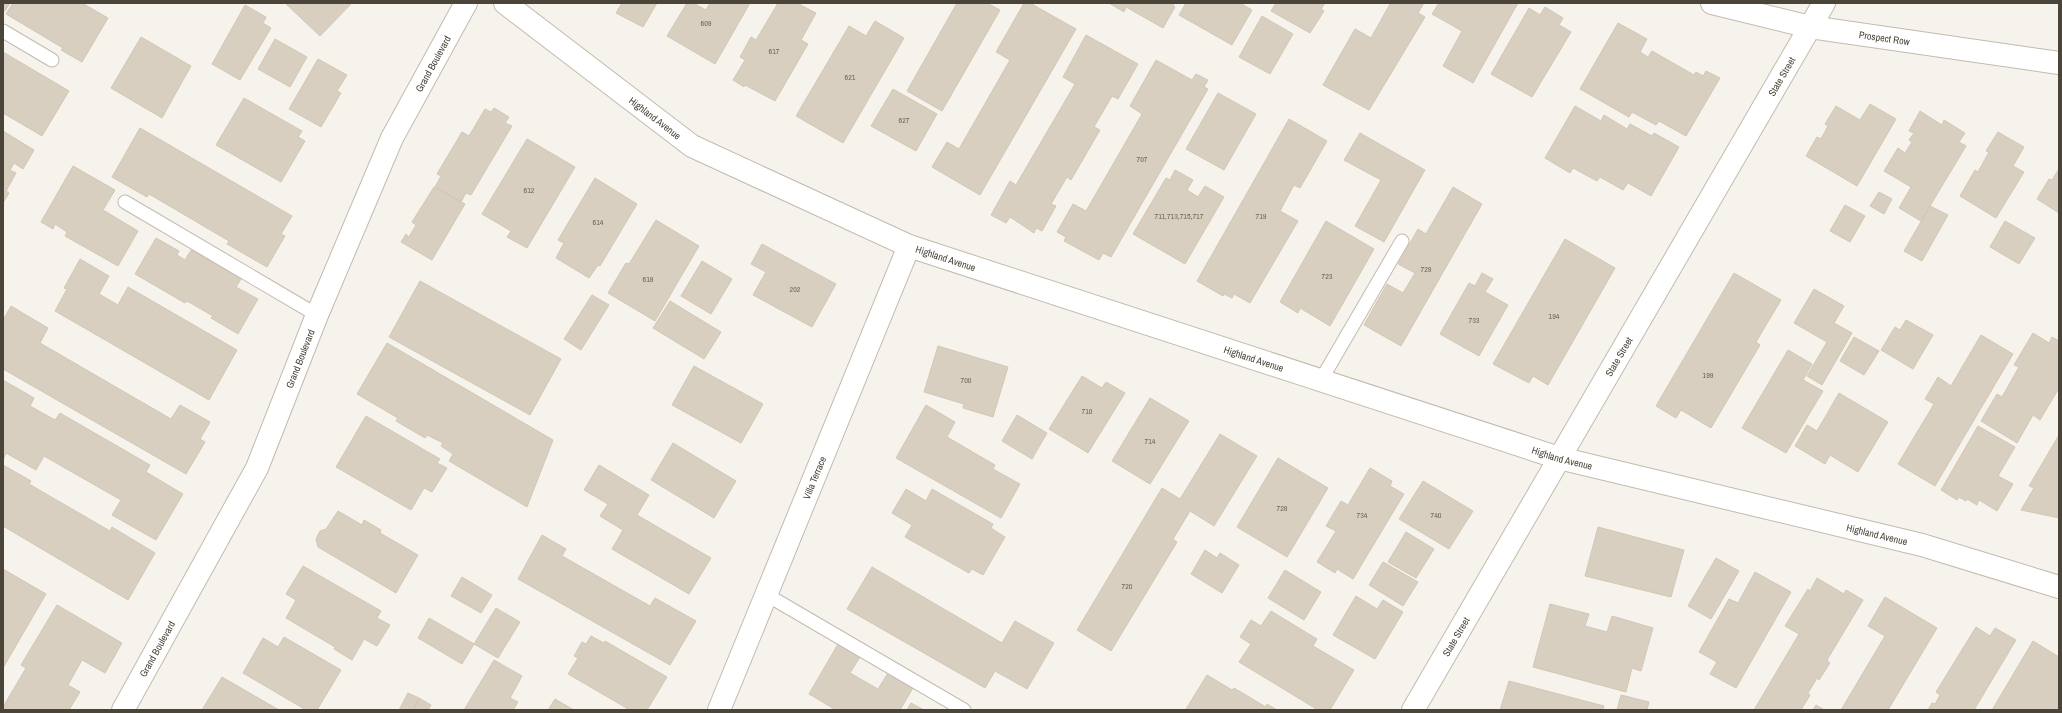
<svg xmlns="http://www.w3.org/2000/svg" width="2062" height="713" font-family="'Archivo Narrow',sans-serif">
<style>
.building{fill:#d8cfc1;stroke:#d3c7b4}
.lines{fill:none;stroke-linecap:round;stroke-linejoin:round}
.lane-casing{stroke:#c2bbae;stroke-width:15}
.street-casing{stroke:#c2bbae;stroke-width:24}
.lane{stroke:#fff;stroke-width:13}
.street{stroke:#fff;stroke-width:22}
.labels{text-anchor:middle;stroke-width:3;stroke-linejoin:round;paint-order:stroke}
.number-label{font-size:8px;fill:#6e675b}
.street-label{font-size:10px;fill:#4b4439;stroke:#fff}
</style>
<rect width="100%" height="100%" fill="#f6f3ec"/>
<!-- building -->
<path class="building" d="M3 3H10L5 11 3 10Z
M13 3H82L108 18 82 62 61 50 63 48 6 14Z
M285 3H352L320 36Z
M622 3H657L643 27 616 13Z
M687 3H693L706 10 710 3H750L715 64 667 36Z
M778 3H797L816 13 801 40 808 44 775 101 745 85 744 87 733 80 745 60 740 57 751 37 756 40Z
M957 3H987L1000 10 942 111 907 91Z
M1024 3H1030L1076 29 980 195 932 167 947 142 959 149 1010 60 996 52Z
M1109 3H1174L1173 6 1175 7 1163 28 1126 7 1124 12Z
M1186 3H1240L1252 10 1232 45 1179 15Z
M1276 3H1325L1321 9 1324 11 1310 33 1271 11Z
M1389 3H1424L1418 13 1425 17 1369 110 1323 85 1355 29 1371 38 1390 4Z
M1439 3H1518L1473 83 1443 66 1462 31 1432 14Z
M245 5 266 17 263 23 271 28 240 80 212 64Z
M1545 7 1563 18 1559 25 1571 32 1532 97 1491 74 1529 8 1540 15Z
M1262 16 1293 34 1270 74 1239 57Z
M875 21 904 38 843 143 796 116 849 26 866 36Z
M1618 23 1647 39 1640 52 1648 57 1652 51 1694 75 1696 72 1703 76 1706 71 1720 78 1686 136 1659 121 1656 125 1632 112 1629 117 1580 89Z
M1086 35 1138 64 1118 99 1112 96 1094 127 1100 130 1071 180 1067 177 1051 204 1056 206 1042 231 1036 228 1034 233 1010 217 1006 223 991 215 1010 181 1016 185 1075 84 1063 77Z
M141 37 191 66 162 118 111 88Z
M275 39 307 57 290 87 258 69Z
M3 52 69 91 42 136 3 113Z
M318 59 347 75 337 91 341 93 321 127 289 109Z
M1156 60 1192 80 1196 74 1208 80 1204 87 1208 89 1111 257 1103 253 1099 260 1064 241 1066 237 1057 232 1073 204 1086 211 1142 114 1130 106Z
M893 89 937 114 916 151 871 126Z
M1218 93 1256 114 1224 170 1186 149Z
M244 98 302 131 298 137 305 141 281 182 216 145Z
M1870 104 1896 119 1857 186 1806 156 1817 137 1821 139 1828 126 1825 124 1836 106 1860 120Z
M1575 106 1601 121 1604 115 1627 129 1630 124 1652 136 1654 133 1679 147 1651 196 1628 183 1623 190 1600 177 1597 181 1573 168 1570 173 1545 158Z
M494 108 509 117 505 123 512 126 471 195 466 193 461 202 435 187 441 176 437 174 462 132 469 136 485 109 491 112Z
M1920 111 1942 125 1944 120 1965 133 1959 142 1966 146 1921 221 1899 208 1911 187 1884 171 1898 148 1905 153 1912 142 1909 140 1914 133 1909 131Z
M1289 119 1327 141 1300 188 1294 185 1280 211 1298 221 1250 303 1234 294 1232 298 1224 294 1223 296 1197 281Z
M140 128 292 216 281 234 285 236 267 267 227 244 229 241 149 194 147 197 112 177Z
M3 131 34 150 23 169 14 163 10 170 16 173 6 191 9 193 3 203Z
M1998 132 2024 147 2013 166 2024 172 1996 218 1960 196 1975 170 1978 172 1989 152 1986 151Z
M1360 133 1425 170 1384 242 1355 226 1381 180 1344 160Z
M527 139 575 167 527 248 507 237 511 231 482 214Z
M73 166 115 190 103 210 138 231 118 266 65 236 67 232 55 224 53 229 41 222Z
M2059 169V213L2037 199 2049 179 2052 180Z
M1175 170 1193 180 1187 190 1198 197 1205 186 1224 197 1185 264 1133 234 1166 178 1170 180Z
M595 178 637 204 600 266 598 265 589 278 556 258 564 243 558 240Z
M434 187 465 204 432 260 401 242 406 234 409 237 416 225 412 222Z
M1453 187 1482 204 1401 346 1364 325 1387 284 1403 293 1415 273 1398 264 1418 229 1426 234Z
M1879 192 1892 199 1884 214 1870 206Z
M1845 205 1865 216 1850 242 1830 231Z
M1930 206 1948 215 1922 261 1904 251Z
M656 220 699 246 655 321 608 293 626 263 629 264Z
M1326 221 1374 249 1330 326 1300 308 1298 313 1280 302Z
M2005 221 2035 238 2019 264 1990 247Z
M156 238 179 251 177 255 185 260 191 250 241 279 236 287 258 299 238 334 211 318 213 316 187 301 185 303 135 274Z
M1565 239 1615 268 1548 385 1533 376 1529 383 1493 364Z
M762 244 836 284 812 327 753 295 766 272 751 264Z
M80 259 109 276 99 294 118 305 128 287 237 350 209 400 55 311 67 289 64 288Z
M702 261 732 279 711 314 681 296Z
M1482 273 1493 279 1485 292 1508 305 1479 356 1440 334 1469 283 1475 286Z
M1734 273 1781 300 1756 342 1760 345 1711 428 1681 410 1676 418 1656 406Z
M420 281 561 359 530 415 389 337Z
M1814 289 1844 306 1834 323 1852 333 1822 385 1807 376 1827 342 1794 323Z
M592 295 609 305 581 350 564 339Z
M670 301 721 332 704 359 653 328Z
M11 306 48 328 40 343 171 419 180 405 210 422 200 439 205 442 186 474 3 369V320Z
M1906 320 1933 335 1913 369 1881 350 1895 327 1900 330Z
M2033 333 2049 343 2052 337 2059 341V388L2040 420 2033 415 2017 443 1981 421 1997 394 2002 397 2019 367 2014 365Z
M1981 335 2013 354 1935 486 1898 464 1934 404 1925 399 1938 377 1951 386Z
M1854 337 1879 351 1864 375 1840 361Z
M387 343 553 440 527 507 449 461 453 454 441 446 443 443 427 435 425 438 396 421 398 418 357 394Z
M938 346 1008 367 993 417 963 408 964 404 924 392Z
M1788 350 1812 364 1803 380 1823 391 1786 453 1742 428Z
M694 366 763 404 741 443 672 405Z
M1082 376 1102 388 1106 382 1125 393 1088 453 1049 429Z
M3 380 34 398 30 406 55 420 60 413 150 465 146 472 183 494 156 540 112 515 121 500 44 456 36 470 6 453 3 460Z
M1839 393 1888 422 1858 472 1830 455 1825 464 1795 446 1807 425 1817 431Z
M1150 398 1189 421 1150 484 1112 461Z
M926 405 955 422 947 437 995 465 993 469 1020 484 1001 518 896 458Z
M1017 415 1047 433 1032 459 1002 441Z
M366 416 440 459 437 463 447 468 432 492 424 488 411 510 336 467Z
M1978 426 2015 447 1998 476 2013 484 1997 511 1979 500 1977 505 1967 499 1966 501 1959 497 1957 500 1941 490Z
M1220 434 1257 456 1214 526 1190 511 1173 539 1177 542 1111 651 1077 630 1162 488 1180 499Z
M2059 435V518L2021 510 2034 488 2029 486Z
M673 443 736 481 714 518 651 480Z
M1278 458 1328 488 1287 557 1237 527Z
M3 465 31 481 29 484 110 531 112 527 155 553 128 600 3 526Z
M599 465 649 495 637 515 711 558 689 594 612 549 623 530 600 516 608 504 584 490Z
M1370 468 1392 481 1390 486 1404 494 1353 579 1337 569 1335 573 1317 562 1336 531 1326 526 1341 501 1348 505Z
M1423 481 1473 511 1449 549 1399 519Z
M906 489 926 501 932 489 993 524 991 528 1005 537 983 575 972 569 969 573 905 537 912 525 892 513Z
M338 511 362 525 364 520 381 530 380 533 418 555 396 593 318 547 316 539 320 531 326 529Z
M1598 527 1684 550 1671 597 1585 576Z
M1406 532 1434 549 1416 578 1388 562Z
M542 535 566 549 562 556 650 606 655 598 696 621 670 665 518 579Z
M1205 550 1217 558 1220 553 1239 565 1222 593 1191 574Z
M1716 558 1739 571 1711 619 1688 606Z
M1383 562 1418 582 1403 606 1369 585Z
M303 566 381 611 377 618 390 625 377 646 364 639 352 660 334 649 335 647 286 618 296 600 286 594Z
M872 567 1002 643 1015 621 1054 643 1027 689 995 671 985 688 847 609Z
M3 569 46 594 3 668Z
M1285 570 1321 592 1304 620 1268 598Z
M1755 572 1791 592 1736 688 1710 674 1717 662 1699 652 1729 599 1738 603Z
M462 577 492 595 481 613 451 596Z
M1817 578 1844 594 1846 590 1863 600 1827 660 1830 663 1819 680 1817 678 1808 693 1810 695 1801 710H1754L1799 634 1785 626 1808 589 1810 591Z
M1356 596 1377 609 1383 600 1403 612 1375 659 1333 635Z
M1885 597 1937 628 1888 710H1841L1885 636 1868 626Z
M1550 604 1589 614 1585 626 1607 632 1612 616 1653 628 1641 671 1632 668 1626 692 1533 667Z
M57 605 122 643 105 673 82 660 68 685 80 692 69 710H3V707L26 668 21 665Z
M496 608 520 622 498 658 474 644Z
M1271 611 1317 639 1313 646 1354 670 1330 710H1318L1239 662 1251 644 1240 637 1251 620 1261 626Z
M429 618 474 644 462 664 418 638Z
M1976 627 1990 636 1995 628 2016 640 1974 710H1928L1932 703 1935 704 1940 695 1936 692Z
M591 636 604 643 605 641 667 677 647 710H630L568 674 578 658 574 656 582 642 586 644Z
M284 637 341 670 317 710H306L243 673 263 638 278 647Z
M2033 641 2059 657V707L2057 710H1992Z
M838 644 860 657 850 673 878 689 888 673 913 688 900 710H836L809 694Z
M494 660 522 676 510 698 518 702 513 710H464Z
M1207 675 1232 690 1234 688 1266 707 1267 704 1277 710H1188L1186 709Z
M222 677 279 710H202Z
M1509 681 1604 706 1603 710H1500Z
M408 693 419 698 413 710H399Z
M1621 695 1649 702 1647 710H1617Z
M419 698 431 705 428 710H413Z
M555 699 574 710H548Z
M911 703 924 710H907Z
M1816 705 1823 709V710H1813Z"/>
<g class="lines">
<defs>
<path id="lane" d="M3 31 52 60
M125 202 317 315
M1321 380 1402 241
M767 595 964 710"/>
<g id="street">
<path id="s1" d="M505 3 692 146 909 246 1559 458 1922 545 2059 587"/>
<path id="s2" d="M1712 3 1810 27 2059 63"/>
<path id="s3" d="M123 710 257 468 317 315 392 138 466 3"/>
<path id="s4" d="M719 710 909 246"/>
<path id="s5" d="M1413 710 1824 3"/>
</g>
</defs>
<!-- lane casing -->
<use href="#lane" class="lane-casing"/>
<!-- street casing -->
<use href="#street" class="street-casing"/>
<!-- lane -->
<use href="#lane" class="lane"/>
<!-- street -->
<use href="#street" class="street"/>
</g>
<g class="labels">
<!-- number labels -->
<g class="number-label">
<text x="706" y="26">609</text>
<text x="774" y="54">617</text>
<text x="850" y="80">621</text>
<text x="904" y="123">627</text>
<text x="1142" y="162">707</text>
<text x="529" y="193">612</text>
<text x="1179" y="219">711,713,715,717</text>
<text x="1261" y="219">719</text>
<text x="598" y="225">614</text>
<text x="1426" y="272">729</text>
<text x="1327" y="279">723</text>
<text x="648" y="282">618</text>
<text x="795" y="292">202</text>
<text x="1554" y="319">194</text>
<text x="1474" y="323">733</text>
<text x="1708" y="378">199</text>
<text x="966" y="383">700</text>
<text x="1087" y="414">710</text>
<text x="1150" y="444">714</text>
<text x="1282" y="511">728</text>
<text x="1362" y="518">734</text>
<text x="1436" y="518">740</text>
<text x="1127" y="589">720</text>
</g>
<!-- street labels -->
<g class="street-label">
<text dy="4" stroke="none"><textPath href="#s2" startOffset="176">Prospect Row</textPath></text>
<text dy="4" stroke="none"><textPath href="#s3" startOffset="718">Grand Boulevard</textPath></text>
<text dy="4" stroke="none"><textPath href="#s5" startOffset="733">State Street</textPath></text>
<text dy="4" stroke="none"><textPath href="#s1" startOffset="189">Highland Avenue</textPath></text>
<text dy="4" stroke="none"><textPath href="#s1" startOffset="513">Highland Avenue</textPath></text>
<text dy="4" stroke="none"><textPath href="#s5" startOffset="409">State Street</textPath></text>
<text dy="4" stroke="none"><textPath href="#s3" startOffset="394">Grand Boulevard</textPath></text>
<text dy="4" stroke="none"><textPath href="#s1" startOffset="837">Highland Avenue</textPath></text>
<text dy="4" stroke="none"><textPath href="#s1" startOffset="1161">Highland Avenue</textPath></text>
<text dy="4" stroke="none"><textPath href="#s4" startOffset="251">Villa Terrace</textPath></text>
<text dy="4" stroke="none"><textPath href="#s1" startOffset="1485">Highland Avenue</textPath></text>
<text dy="4" stroke="none"><textPath href="#s5" startOffset="85">State Street</textPath></text>
<text dy="4" stroke="none"><textPath href="#s3" startOffset="70">Grand Boulevard</textPath></text>
</g>
</g>
<!-- border -->
<rect width="2062" height="713" fill="none" stroke="#4b4439" stroke-width="8"/>
</svg>
